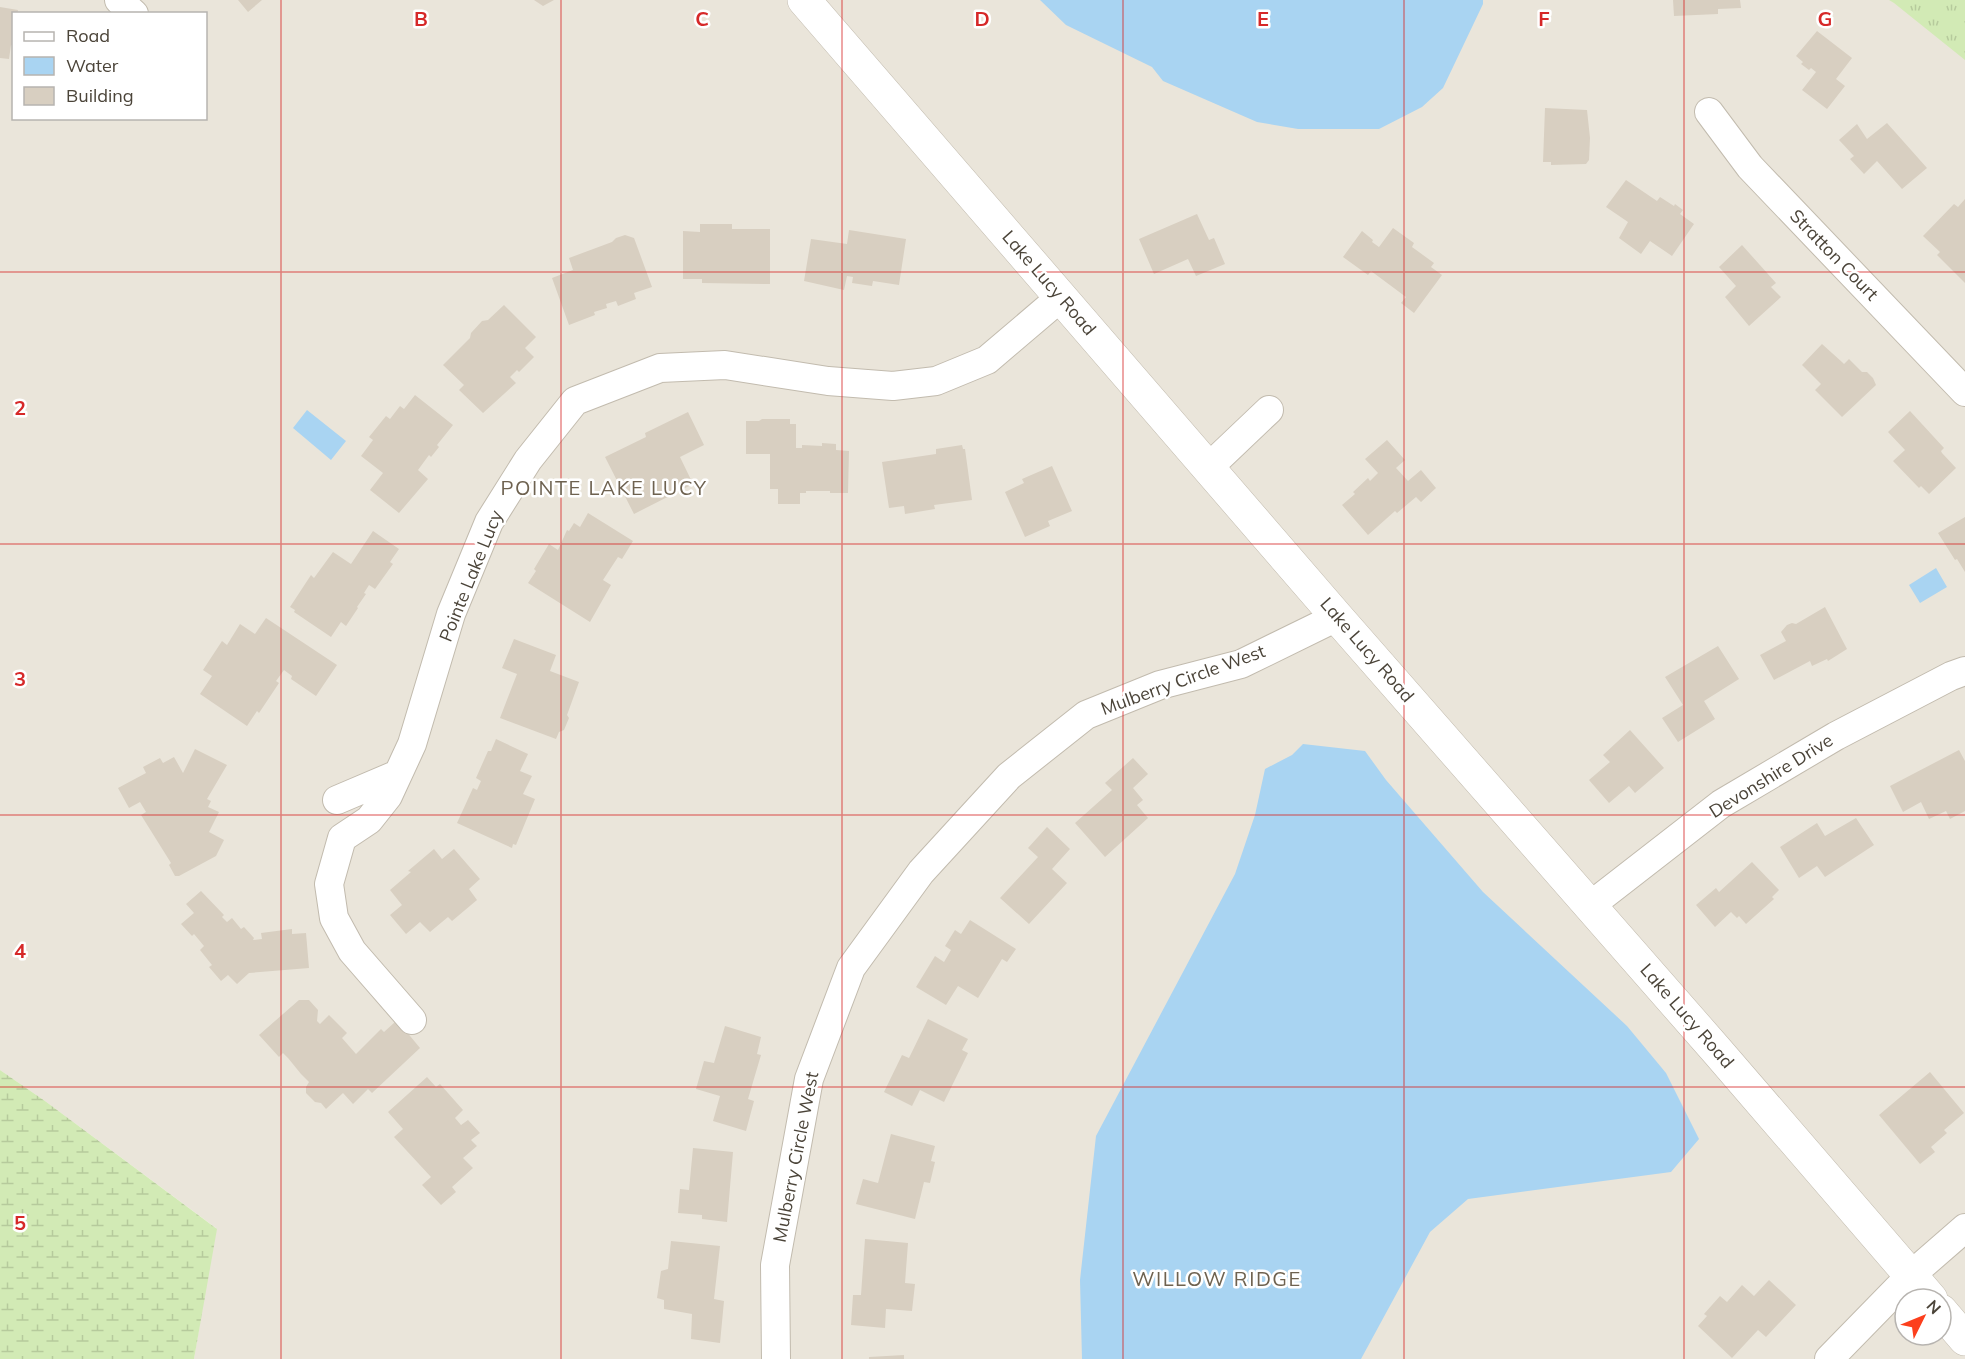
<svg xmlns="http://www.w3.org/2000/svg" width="1965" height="1359" font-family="Mulish,sans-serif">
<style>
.residential{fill:#eae5da;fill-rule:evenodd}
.wetland{fill:url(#wetland-marsh)}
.park{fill:url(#park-tufts)}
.water{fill:#a9d4f2}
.building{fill:#d8cfc1}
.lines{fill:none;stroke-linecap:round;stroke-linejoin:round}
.minor-casing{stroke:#c2bbae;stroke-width:30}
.tertiary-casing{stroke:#c2bbae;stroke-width:34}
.minor{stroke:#fff;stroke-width:28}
.tertiary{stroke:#fff;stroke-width:33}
.grid{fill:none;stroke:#d62828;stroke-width:1.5;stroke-opacity:0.55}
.labels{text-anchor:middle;stroke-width:5;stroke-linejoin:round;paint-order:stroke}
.street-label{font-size:18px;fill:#4b4439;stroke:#fff}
.neighbourhood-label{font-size:20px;letter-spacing:1.5px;fill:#6e6250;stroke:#fff}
.grid-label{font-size:20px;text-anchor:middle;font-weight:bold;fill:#d62828;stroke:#fff;stroke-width:5;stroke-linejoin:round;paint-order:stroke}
</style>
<defs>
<pattern id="wetland-marsh" width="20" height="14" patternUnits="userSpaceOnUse" patternTransform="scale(1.5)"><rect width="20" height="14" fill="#d2eab5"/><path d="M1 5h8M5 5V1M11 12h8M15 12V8" fill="none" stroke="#b6ca9c"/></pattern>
<pattern id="park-tufts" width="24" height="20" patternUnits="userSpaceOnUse" patternTransform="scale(1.5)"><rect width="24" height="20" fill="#d2eab5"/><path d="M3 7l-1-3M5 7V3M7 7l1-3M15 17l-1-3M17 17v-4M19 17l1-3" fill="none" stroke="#b6ca9c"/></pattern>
</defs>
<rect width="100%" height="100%" fill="#f6f3ec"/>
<!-- residential -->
<path class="residential" d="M0 0H1965V1359H194L216 1228 45 1101 0 1070ZM14 14H206V118H14ZM1905 1299H1941V1335H1905Z"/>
<!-- wetland -->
<path class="wetland" d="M0 1070 45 1101 217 1229 194 1359H0Z"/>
<!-- park -->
<path class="park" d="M1889 0H1965V60L1894 3Z"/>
<!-- water -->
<path class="water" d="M1040 0H1483V4L1443 88 1422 107 1379 129H1298L1257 122 1163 81 1152 67 1066 25Z
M307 410 346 441 331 460 293 428Z
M1936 568 1947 587 1920 603 1909 585Z
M1303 744 1365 751 1386 780 1483 892 1627 1026 1666 1073 1699 1139 1671 1172 1468 1199 1430 1232 1361 1359H1082L1080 1280 1096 1136 1235 874 1255 815 1265 769 1292 755Z"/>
<!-- building -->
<path class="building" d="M238 0H262L248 12Z
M534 0H554L543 6Z
M1673 0H1740L1741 8 1718 9V14L1674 16Z
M0 7 18 10 17 14H14V46L11 45 9 59 0 58Z
M1817 31 1852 58 1836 79 1845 86 1827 109 1802 90 1816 72 1811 68 1809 70 1801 64 1803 62 1796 56Z
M1545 108 1587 110 1590 138 1589 160 1586 164 1551 165V162H1543Z
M1887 123 1927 168 1902 189 1877 161 1864 174 1850 159 1854 156 1839 140 1857 124 1867 139Z
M1626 180 1657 201 1660 197 1674 206 1675 204 1683 210 1680 214 1694 224 1672 256 1650 241 1641 254 1619 238 1628 222 1606 207Z
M1965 199V283L1937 255 1940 252 1923 236 1954 204 1958 207Z
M1197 214 1209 240 1214 238 1225 264 1196 276 1188 259 1154 274 1139 239Z
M700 224H732V229H770V284L702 283V279H683V231L700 232Z
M1393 228 1414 243 1412 247 1434 263 1431 267 1442 275 1414 313 1401 303 1406 297 1371 271 1368 275 1343 257 1362 231 1373 240 1372 242 1379 247Z
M849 230 906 239 899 285 873 281 872 286 852 283 853 277 847 276 844 290 804 281 811 239 847 244Z
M625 235 634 238 652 287 634 293 636 299 618 306 616 301 606 304 607 308 594 312 595 315 569 325 552 278 573 270 569 258 612 242 616 238Z
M1742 245 1776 283 1771 287 1781 297 1749 326 1725 297 1736 286 1719 267Z
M504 305 536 337 525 348 534 357 519 372 517 370 510 377 516 383 483 413 459 390 464 385 443 365 470 338 471 333 482 321 488 320Z
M1822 344 1842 362 1844 364 1849 359 1862 372H1867L1873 378 1876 385 1842 417 1815 390 1821 384 1802 365Z
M415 395 453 425 437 445 439 447 431 457 429 455 418 470 428 479 399 513 370 490 383 473 361 456 373 440 369 437 386 416 390 419 400 406 404 409Z
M1910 411 1944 448 1941 451 1942 453 1956 468 1929 494 1921 486 1919 488 1893 461 1905 450 1888 432Z
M688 412 704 445 680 457 693 484 634 514 605 457 646 437 645 433Z
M762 419H790V424H796V448H802V445L822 446V443L836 444V450L849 451 848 493H830V491H806V493H800V504H778V489H770V454H746V421H759Z
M1387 440 1405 460 1396 468 1408 481 1421 470 1436 488 1421 502 1416 497 1397 513 1395 511 1368 535 1342 505 1355 494 1353 492 1368 478 1370 481 1378 473 1365 459Z
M962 445 963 449H965L972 500 934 505 935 509 905 514 904 506 889 508 882 462 936 454V449Z
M1052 466 1072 511 1048 521 1050 526 1025 537 1005 492 1024 483 1022 479Z
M588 513 633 541 622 559 618 557 603 580 611 585 590 622 528 583 536 571 534 569 549 544 558 550 567 530 569 531 574 523 580 527Z
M1965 517V572L1957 559 1955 560 1938 533Z
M373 531 399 549 390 562 393 564 375 589 369 585 364 593 366 594 357 607 358 608 346 626 341 622 331 637 294 612 295 610 290 607 311 575 314 578 333 552 351 564Z
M1825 607 1847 649 1828 661 1827 659 1812 666 1810 661 1774 680 1760 655 1786 641 1781 632 1787 625 1792 623 1796 624Z
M266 618 337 665 316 696 291 679 292 676 284 670 276 681 279 683 259 713 257 711 247 726 200 694 212 676 203 670 222 641 227 645 240 624 255 634Z
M514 639 556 655 550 671 579 682 567 715 569 718 564 730 559 732 556 739 500 718 517 674 502 668Z
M1718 646 1739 679 1704 701 1715 719 1678 742 1662 718 1683 705 1665 677Z
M1630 730 1664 768 1635 793 1629 786 1609 803 1589 780 1610 762 1603 755Z
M496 739 528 754 520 771 532 776 523 794 535 799 516 845 513 844 512 848 457 823 473 788 477 790 481 781 476 778 488 751H491Z
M195 749 227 765 207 799 211 801 208 807 219 812 209 832 224 840 216 856 179 876H175L169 865 171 863 141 815 146 812 140 802 129 808 118 788 146 773 143 767 160 758 163 763 174 757 183 773Z
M1959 750 1965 761V811L1950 819 1946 811 1929 819 1921 802 1903 812 1890 786Z
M1133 758 1148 774 1133 788 1143 800 1137 805 1148 818 1105 857 1075 823 1112 790 1105 783Z
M1856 818 1874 845 1825 877 1817 866 1799 878 1780 847 1817 823 1825 836Z
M1047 827 1070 849 1052 869 1067 883 1029 924 1000 898 1038 857 1028 848Z
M434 849 442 859 454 849 480 879 469 889 477 900 452 921 448 917 430 932 420 922 406 934 390 915 402 905 390 890 411 872 408 871Z
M1752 862 1779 890 1772 897 1774 899 1746 924 1739 916 1737 918 1731 912 1715 927 1696 905 1716 888 1719 892Z
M201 891 224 915 222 917 227 922 232 918 241 929 244 927 254 938 253 940 262 939 261 933 292 929V934L306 933 309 968 249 973 237 984 228 975 221 981 209 967 212 965 200 950 204 946 194 934 192 936 181 924 194 913 186 904Z
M970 920 1016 949 1007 962 1002 959 978 998 958 986 946 1005 916 987 935 956 944 962 951 950 945 946 955 930 961 934Z
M299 1000H309L318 1010 317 1021 320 1024 329 1015 347 1033 342 1038 356 1054 381 1029 384 1032 395 1022 401 1025 420 1048 372 1093 368 1089 353 1104 343 1093 326 1109 321 1103 315 1102 306 1093V1087L309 1082 301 1074 288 1058 283 1053 279 1057 259 1035Z
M928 1019 968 1039 962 1050 968 1053 944 1102 920 1090 912 1106 884 1092 902 1055 909 1058Z
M725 1026 761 1037 757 1054 761 1055 748 1099 754 1101 746 1131 713 1121 720 1096 696 1089 704 1061 714 1063Z
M1930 1072 1964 1113 1944 1130 1947 1133 1931 1147 1935 1152 1920 1164 1879 1115Z
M427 1077 436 1087 440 1084 463 1110 455 1118 461 1125 468 1120 480 1133 471 1140 477 1146 463 1158 473 1168 452 1187 456 1192 441 1205 422 1185 431 1177 394 1137 403 1129 388 1112Z
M891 1134 935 1146 931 1161 935 1162 930 1183 924 1182 915 1219 856 1204 863 1179 878 1183Z
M693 1148 733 1152 727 1222 702 1219V1215L678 1213 680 1189 689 1190Z
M865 1239 908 1243 905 1283 915 1284 912 1311 886 1309 885 1328 851 1325 853 1295H861Z
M671 1241 720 1246 714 1299 724 1301 720 1343 691 1339 692 1314 664 1309V1300L657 1298 661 1271 668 1269Z
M1769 1280 1796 1305 1766 1337 1758 1330 1732 1358 1698 1326 1707 1316 1704 1314 1720 1296 1727 1302 1742 1285 1754 1296Z
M904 1355V1359H869V1357Z"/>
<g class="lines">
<defs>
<path id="minor" d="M119 0 134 14
M1709 112 1750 167 1965 392
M1209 467 1269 410
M337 800 398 774
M1591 905 1721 804 1836 736 1951 676 1965 671
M412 1020 352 951 334 918 329 884 342 838 369 820 388 796 412 744 451 614 489 522 528 460 575 401 660 368 725 365 828 381 893 386 936 381 987 360 1061 297
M776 1359 775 1265 809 1079 851 968 921 872 1009 776 1086 715 1160 685 1241 664 1337 617
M1829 1359 1911 1275 1965 1228"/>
<path id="tertiary" d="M804 0 1337 617 1718 1052 1931 1299
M1941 1311 1965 1339"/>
</defs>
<!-- minor casing -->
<use href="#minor" class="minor-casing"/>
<!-- tertiary casing -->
<use href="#tertiary" class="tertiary-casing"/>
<!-- minor -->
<use href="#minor" class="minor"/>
<!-- tertiary -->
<use href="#tertiary" class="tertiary"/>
</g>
<!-- grid -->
<path class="grid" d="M281 0V1359M561 0V1359M842 0V1359M1123 0V1359M1404 0V1359M1684 0V1359M0 272H1965M0 544H1965M0 815H1965M0 1087H1965"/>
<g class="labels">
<!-- street labels -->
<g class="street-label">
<text transform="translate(1834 255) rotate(46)" y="6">Stratton Court</text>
<text transform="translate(1049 283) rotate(49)" y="6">Lake Lucy Road</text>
<text transform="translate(471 576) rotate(-68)" y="6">Pointe Lake Lucy</text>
<text transform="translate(1367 650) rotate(49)" y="6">Lake Lucy Road</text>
<text transform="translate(1183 680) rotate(-20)" y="6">Mulberry Circle West</text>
<text transform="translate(1771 776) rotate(-32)" y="6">Devonshire Drive</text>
<text transform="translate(1687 1016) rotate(49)" y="6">Lake Lucy Road</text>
<text transform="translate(796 1157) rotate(-79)" y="6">Mulberry Circle West</text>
</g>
<!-- neighbourhood labels -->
<g class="neighbourhood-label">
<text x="604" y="495">POINTE LAKE LUCY</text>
<text x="1217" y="1286">WILLOW RIDGE</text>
</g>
</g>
<g class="grid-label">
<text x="421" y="26">B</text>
<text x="702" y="26">C</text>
<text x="982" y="26">D</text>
<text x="1263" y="26">E</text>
<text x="1544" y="26">F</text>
<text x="1825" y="26">G</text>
<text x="20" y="415">2</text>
<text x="20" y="686">3</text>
<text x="20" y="958">4</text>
<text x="20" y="1230">5</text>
</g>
<!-- legend -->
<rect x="12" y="12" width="195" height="108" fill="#ffffff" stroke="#b7b4b0" stroke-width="1.5"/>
<rect x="24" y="32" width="30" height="9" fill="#ffffff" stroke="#b7b4b0" stroke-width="1.5"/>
<text x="66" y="42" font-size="18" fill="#4b4439">Road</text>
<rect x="24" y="57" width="30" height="18" fill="#a9d4f2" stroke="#b7b4b0" stroke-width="1.5"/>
<text x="66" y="72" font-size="18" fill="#4b4439">Water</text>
<rect x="24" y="87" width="30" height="18" fill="#d8cfc1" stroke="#b7b4b0" stroke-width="1.5"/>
<text x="66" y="102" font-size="18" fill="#4b4439">Building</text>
<!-- north arrow -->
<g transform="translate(1923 1317) rotate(47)"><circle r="28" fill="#ffffff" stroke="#b7b4b0" stroke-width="1.5"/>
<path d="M0-4.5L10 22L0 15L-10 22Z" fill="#fc3f1d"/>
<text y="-9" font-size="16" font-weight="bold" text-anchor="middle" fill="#4b4439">N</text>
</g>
</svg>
